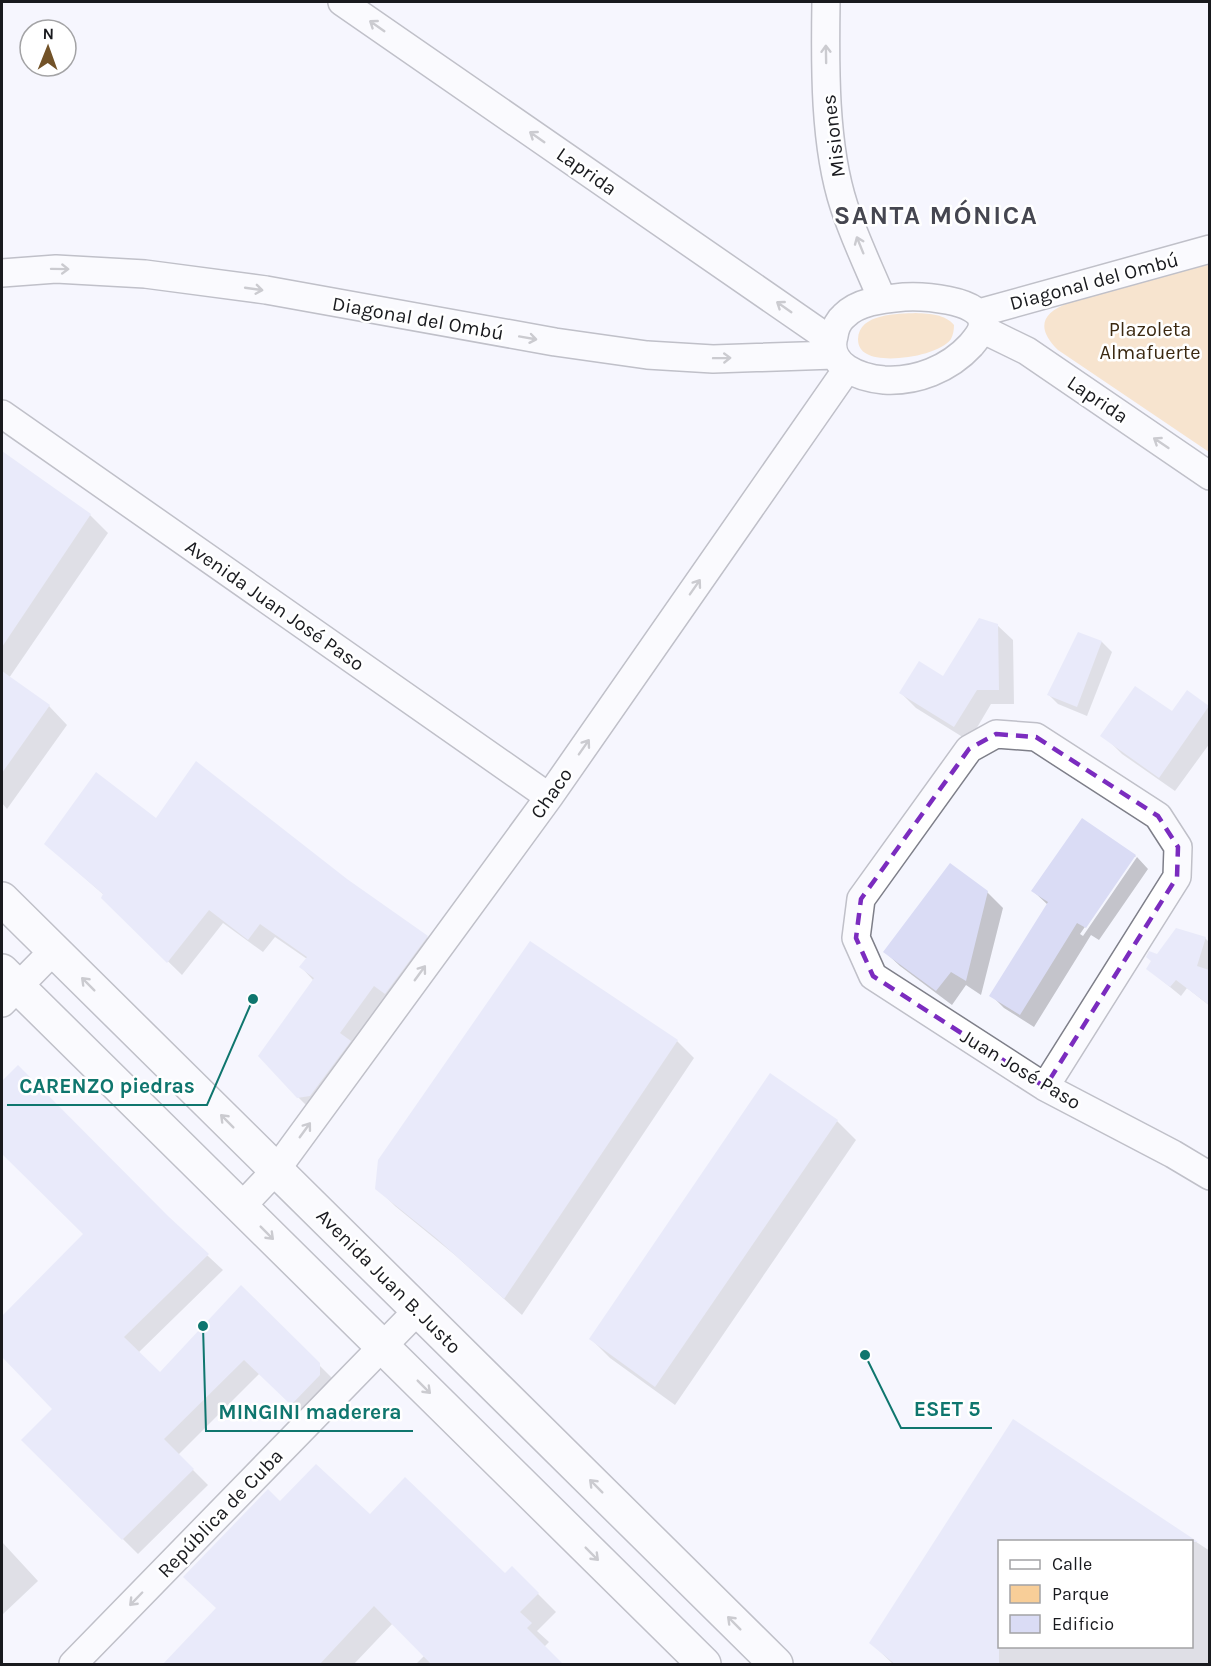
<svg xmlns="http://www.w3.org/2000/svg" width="1211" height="1666" font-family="Karla,sans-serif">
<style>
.green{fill:#f8ce98}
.shadow{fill:#0003;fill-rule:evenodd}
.building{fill:#dadcf5}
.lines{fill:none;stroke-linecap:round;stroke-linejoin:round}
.minor-casing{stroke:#7e7f89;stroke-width:30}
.primary-casing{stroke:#7e7f89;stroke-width:36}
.minor{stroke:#fff;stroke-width:27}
.primary{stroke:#fff;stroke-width:33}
.oneway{stroke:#98989a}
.marked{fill:none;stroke:#7b2cbf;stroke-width:4.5;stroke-dasharray:12 8;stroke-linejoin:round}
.labels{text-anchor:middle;stroke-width:5;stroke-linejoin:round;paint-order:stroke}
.street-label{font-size:20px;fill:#191a1e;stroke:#fff}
.park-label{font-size:20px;fill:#3b2911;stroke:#fff}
.district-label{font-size:26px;font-weight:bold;letter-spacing:1.5px;fill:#454650;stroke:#fff}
.leader{fill:none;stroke:#0f766e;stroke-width:2}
.callout-dot{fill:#0f766e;stroke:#fff;stroke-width:2}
.callout-label{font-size:21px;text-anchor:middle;font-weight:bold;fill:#0f766e;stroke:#fff;stroke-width:5;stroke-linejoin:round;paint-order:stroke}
</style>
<rect width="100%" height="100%" fill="#f5f6fe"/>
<!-- green -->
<path class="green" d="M1209 263V452L1058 350C1037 329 1040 314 1068 303Z
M916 313C930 314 945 314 954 325 954 330 953 335 951 339 939 356 884 364 867 354 861 351 858 346 858 339 859 313 898 314 916 313Z"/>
<!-- shadow -->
<path class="shadow" d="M2 453 90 515 108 533 9 678 49 706 67 725 7 809 2 803Z
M997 625 1013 640 1014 704H991L969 741 916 708 901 693 944 678Z
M1079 634 1102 642 1112 652 1087 716 1058 704 1049 695Z
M1187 692 1210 708V743L1175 791 1122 754 1106 738 1172 713Z
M157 820 346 880 427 937 441 951 312 1111 298 1097 314 981 301 967 307 959 275 937 263 952 223 923 182 975 102 897 104 895 46 844Z
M1082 820 1136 857H1133L1080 934 1083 936 1137 857 1148 869 1099 940 1091 935 1034 1027 1004 1008 991 995 1048 905 1033 891Z
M987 892 1003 908 981 995 966 985 952 1005 900 966 885 952Z
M1205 938 1210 943 1208 972 1210 1006 1187 988 1181 996 1148 969 1158 955Z
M677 1041 694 1058 522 1315 455 1255 395 1206 377 1188Z
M18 1067 168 1219 223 1270 138 1353 160 1375 241 1287 334 1380 307 1418 260 1373 178 1455 208 1485 138 1554 23 1440 54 1409 2 1355V1318L85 1235 27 1160 2 1134V1083Z
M837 1121 856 1140 675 1405 610 1358 591 1339Z
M1013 1421 1210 1551V1664H893L871 1643ZM1000 1542H1192V1646H1000Z
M280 1503 370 1516 505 1575 512 1568 556 1612 537 1631 549 1642 544 1647 562 1664H416L425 1655 393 1623 354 1664H164L217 1609Z
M2 1542 38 1581 2 1615Z"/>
<!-- building -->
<path class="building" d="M2 451 91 514 2 647Z
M979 618 998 624 999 690H977L954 727 899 693 919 661 943 676Z
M1078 632 1102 641 1077 707 1047 695Z
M2 671 50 705 2 773Z
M1135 686 1172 711 1187 690 1209 706 1159 778 1100 736Z
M196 761 347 879 428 936 385 994 374 986 340 1033 351 1041 310 1096 297 1098 258 1056 314 978 299 967 307 957 260 924 248 940 209 910 167 963 101 898 103 894 44 844 96 772 156 818Z
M1082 818 1136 855 1086 928 1077 923 1020 1015 989 996 1048 902 1031 891Z
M950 863 988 891 966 981 951 972 936 991 883 952Z
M1176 928 1206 937 1197 966 1209 970V1005L1176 980 1170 987 1146 969 1151 961 1146 957 1149 951 1157 954Z
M530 941 678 1040 504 1299 436 1238 375 1189 378 1160Z
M18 1065 168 1216 209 1254 124 1337 160 1372 241 1285 320 1363V1375L291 1405 244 1360 164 1439 194 1469 122 1540 21 1440 52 1409 2 1357V1316L83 1234 2 1154V1081Z
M770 1073 838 1120 655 1387 589 1339Z
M1013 1419 1198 1542H999V1665H896L869 1643Z
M316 1464 370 1514 405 1477 505 1573 512 1566 539 1593 520 1612 532 1623 527 1628 564 1665H432L374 1606 319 1665H162L216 1608 183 1577 268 1489 280 1501Z"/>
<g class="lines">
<defs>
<path id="minor" d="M342 2 832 341
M826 2C825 65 824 145 844 206 854 237 869 268 882 299
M2 273 56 269 145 274 266 290 555 342 647 355 713 359 834 355
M904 297C921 296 979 299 982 321 984 330 976 339 971 345 949 369 916 382 884 380 861 378 825 366 834 336 835 329 838 321 844 316 858 301 884 299 904 297Z
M979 313 1210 249
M982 329 1027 351 1210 476
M2 414 549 797
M2 1003 54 950
M1045 1087 1177 877 1178 847 1158 816 1036 737 996 734 969 749 861 899 856 938 873 976 1045 1087 1173 1154 1210 1176
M241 1207 276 1170 549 797 847 369
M73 1664 418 1310"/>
<path id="primary" d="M2 899 776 1664
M2 971 704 1664"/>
</defs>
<!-- minor casing -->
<use href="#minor" class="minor-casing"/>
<!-- primary casing -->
<use href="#primary" class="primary-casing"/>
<!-- minor -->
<use href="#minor" class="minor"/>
<!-- primary -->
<use href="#primary" class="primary"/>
</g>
<!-- one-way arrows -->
<defs><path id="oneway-shaft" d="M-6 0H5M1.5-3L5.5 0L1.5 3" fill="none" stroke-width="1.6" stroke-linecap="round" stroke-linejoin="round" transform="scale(1.5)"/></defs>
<g class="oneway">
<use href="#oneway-shaft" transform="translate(377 26) rotate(-145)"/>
<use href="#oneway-shaft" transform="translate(826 54) rotate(-91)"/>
<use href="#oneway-shaft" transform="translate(537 137) rotate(-145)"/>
<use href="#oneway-shaft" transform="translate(860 245) rotate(-112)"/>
<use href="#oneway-shaft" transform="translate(60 269) rotate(1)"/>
<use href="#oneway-shaft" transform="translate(254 289) rotate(8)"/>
<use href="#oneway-shaft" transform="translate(784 307) rotate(-145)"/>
<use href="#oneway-shaft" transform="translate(528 338) rotate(10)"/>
<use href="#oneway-shaft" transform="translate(722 358) rotate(-1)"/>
<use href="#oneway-shaft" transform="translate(1161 443) rotate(-146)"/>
<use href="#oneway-shaft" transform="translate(695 587) rotate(-55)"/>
<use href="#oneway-shaft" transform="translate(584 747) rotate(-55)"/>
<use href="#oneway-shaft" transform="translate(420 973) rotate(-54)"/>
<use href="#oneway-shaft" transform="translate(88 984) rotate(-135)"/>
<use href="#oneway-shaft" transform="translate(227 1121) rotate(-135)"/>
<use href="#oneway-shaft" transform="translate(305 1130) rotate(-54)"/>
<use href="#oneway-shaft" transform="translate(267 1233) rotate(45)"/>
<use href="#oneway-shaft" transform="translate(424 1387) rotate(45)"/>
<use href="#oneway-shaft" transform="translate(596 1486) rotate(-135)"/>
<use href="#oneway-shaft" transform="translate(592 1554) rotate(45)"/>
<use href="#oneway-shaft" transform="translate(136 1599) rotate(134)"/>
<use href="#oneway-shaft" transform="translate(734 1623) rotate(-135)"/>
</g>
<!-- marked area -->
<path d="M0 0H1211V1666H0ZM996 734 1036 737 1158 816 1178 847 1177 877 1045 1087 873 976 856 938 861 899 969 749Z" fill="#f5f6fe" fill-opacity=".55" fill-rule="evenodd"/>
<path class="marked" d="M996 734 1036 737 1158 816 1178 847 1177 877 1045 1087 873 976 856 938 861 899 969 749Z"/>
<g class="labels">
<!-- street labels -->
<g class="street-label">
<text transform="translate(833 136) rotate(-97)" y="7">Misiones</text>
<text transform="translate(587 171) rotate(35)" y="7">Laprida</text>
<text transform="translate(1094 281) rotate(-15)" y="7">Diagonal del Ombú</text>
<text transform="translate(418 318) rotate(10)" y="7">Diagonal del Ombú</text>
<text transform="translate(1098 399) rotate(34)" y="7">Laprida</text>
<text transform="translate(275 605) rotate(35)" y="7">Avenida Juan José Paso</text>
<text transform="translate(551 793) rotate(-55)" y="7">Chaco</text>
<text transform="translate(1021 1069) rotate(31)" y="7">Juan José Paso</text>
<text transform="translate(389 1281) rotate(45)" y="7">Avenida Juan B. Justo</text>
<text transform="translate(220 1513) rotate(-46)" y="7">República de Cuba</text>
</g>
<!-- park labels -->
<g class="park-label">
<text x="1150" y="336">Plazoleta<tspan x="1150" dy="23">Almafuerte</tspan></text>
</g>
<!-- district labels -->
<g class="district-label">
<text x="936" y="224">SANTA MÓNICA</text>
</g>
</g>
<!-- callouts -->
<path class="leader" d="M253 999L207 1105H7M865 1355L901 1428H992M203 1326L206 1431H413"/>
<g class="callout-dot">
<circle cx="253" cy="999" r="6"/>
<circle cx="865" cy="1355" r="6"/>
<circle cx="203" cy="1326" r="6"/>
</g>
<g class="callout-label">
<text x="107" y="1093">CARENZO piedras</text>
<text x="947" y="1416">ESET 5</text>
<text x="310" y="1419">MINGINI maderera</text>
</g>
<!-- border -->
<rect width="1211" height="1666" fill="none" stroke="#191a1e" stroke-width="6"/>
<!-- legend -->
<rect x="998" y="1540" width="195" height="108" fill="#ffffff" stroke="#a3a3a5" stroke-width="1.5"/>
<rect x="1010" y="1560" width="30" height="9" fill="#ffffff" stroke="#a3a3a5" stroke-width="1.5"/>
<text x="1052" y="1570" font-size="18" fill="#191a1e">Calle</text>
<rect x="1010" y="1585" width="30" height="18" fill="#f8ce98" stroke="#a3a3a5" stroke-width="1.5"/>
<text x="1052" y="1600" font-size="18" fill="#191a1e">Parque</text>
<rect x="1010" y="1615" width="30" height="18" fill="#dadcf5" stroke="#a3a3a5" stroke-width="1.5"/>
<text x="1052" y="1630" font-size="18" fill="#191a1e">Edificio</text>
<!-- north arrow -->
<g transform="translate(48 48) rotate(1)"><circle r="28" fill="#ffffff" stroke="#a3a3a5" stroke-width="1.5"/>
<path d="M0-4.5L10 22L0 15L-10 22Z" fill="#725228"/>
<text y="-9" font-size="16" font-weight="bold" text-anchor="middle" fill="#191a1e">N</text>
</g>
</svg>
